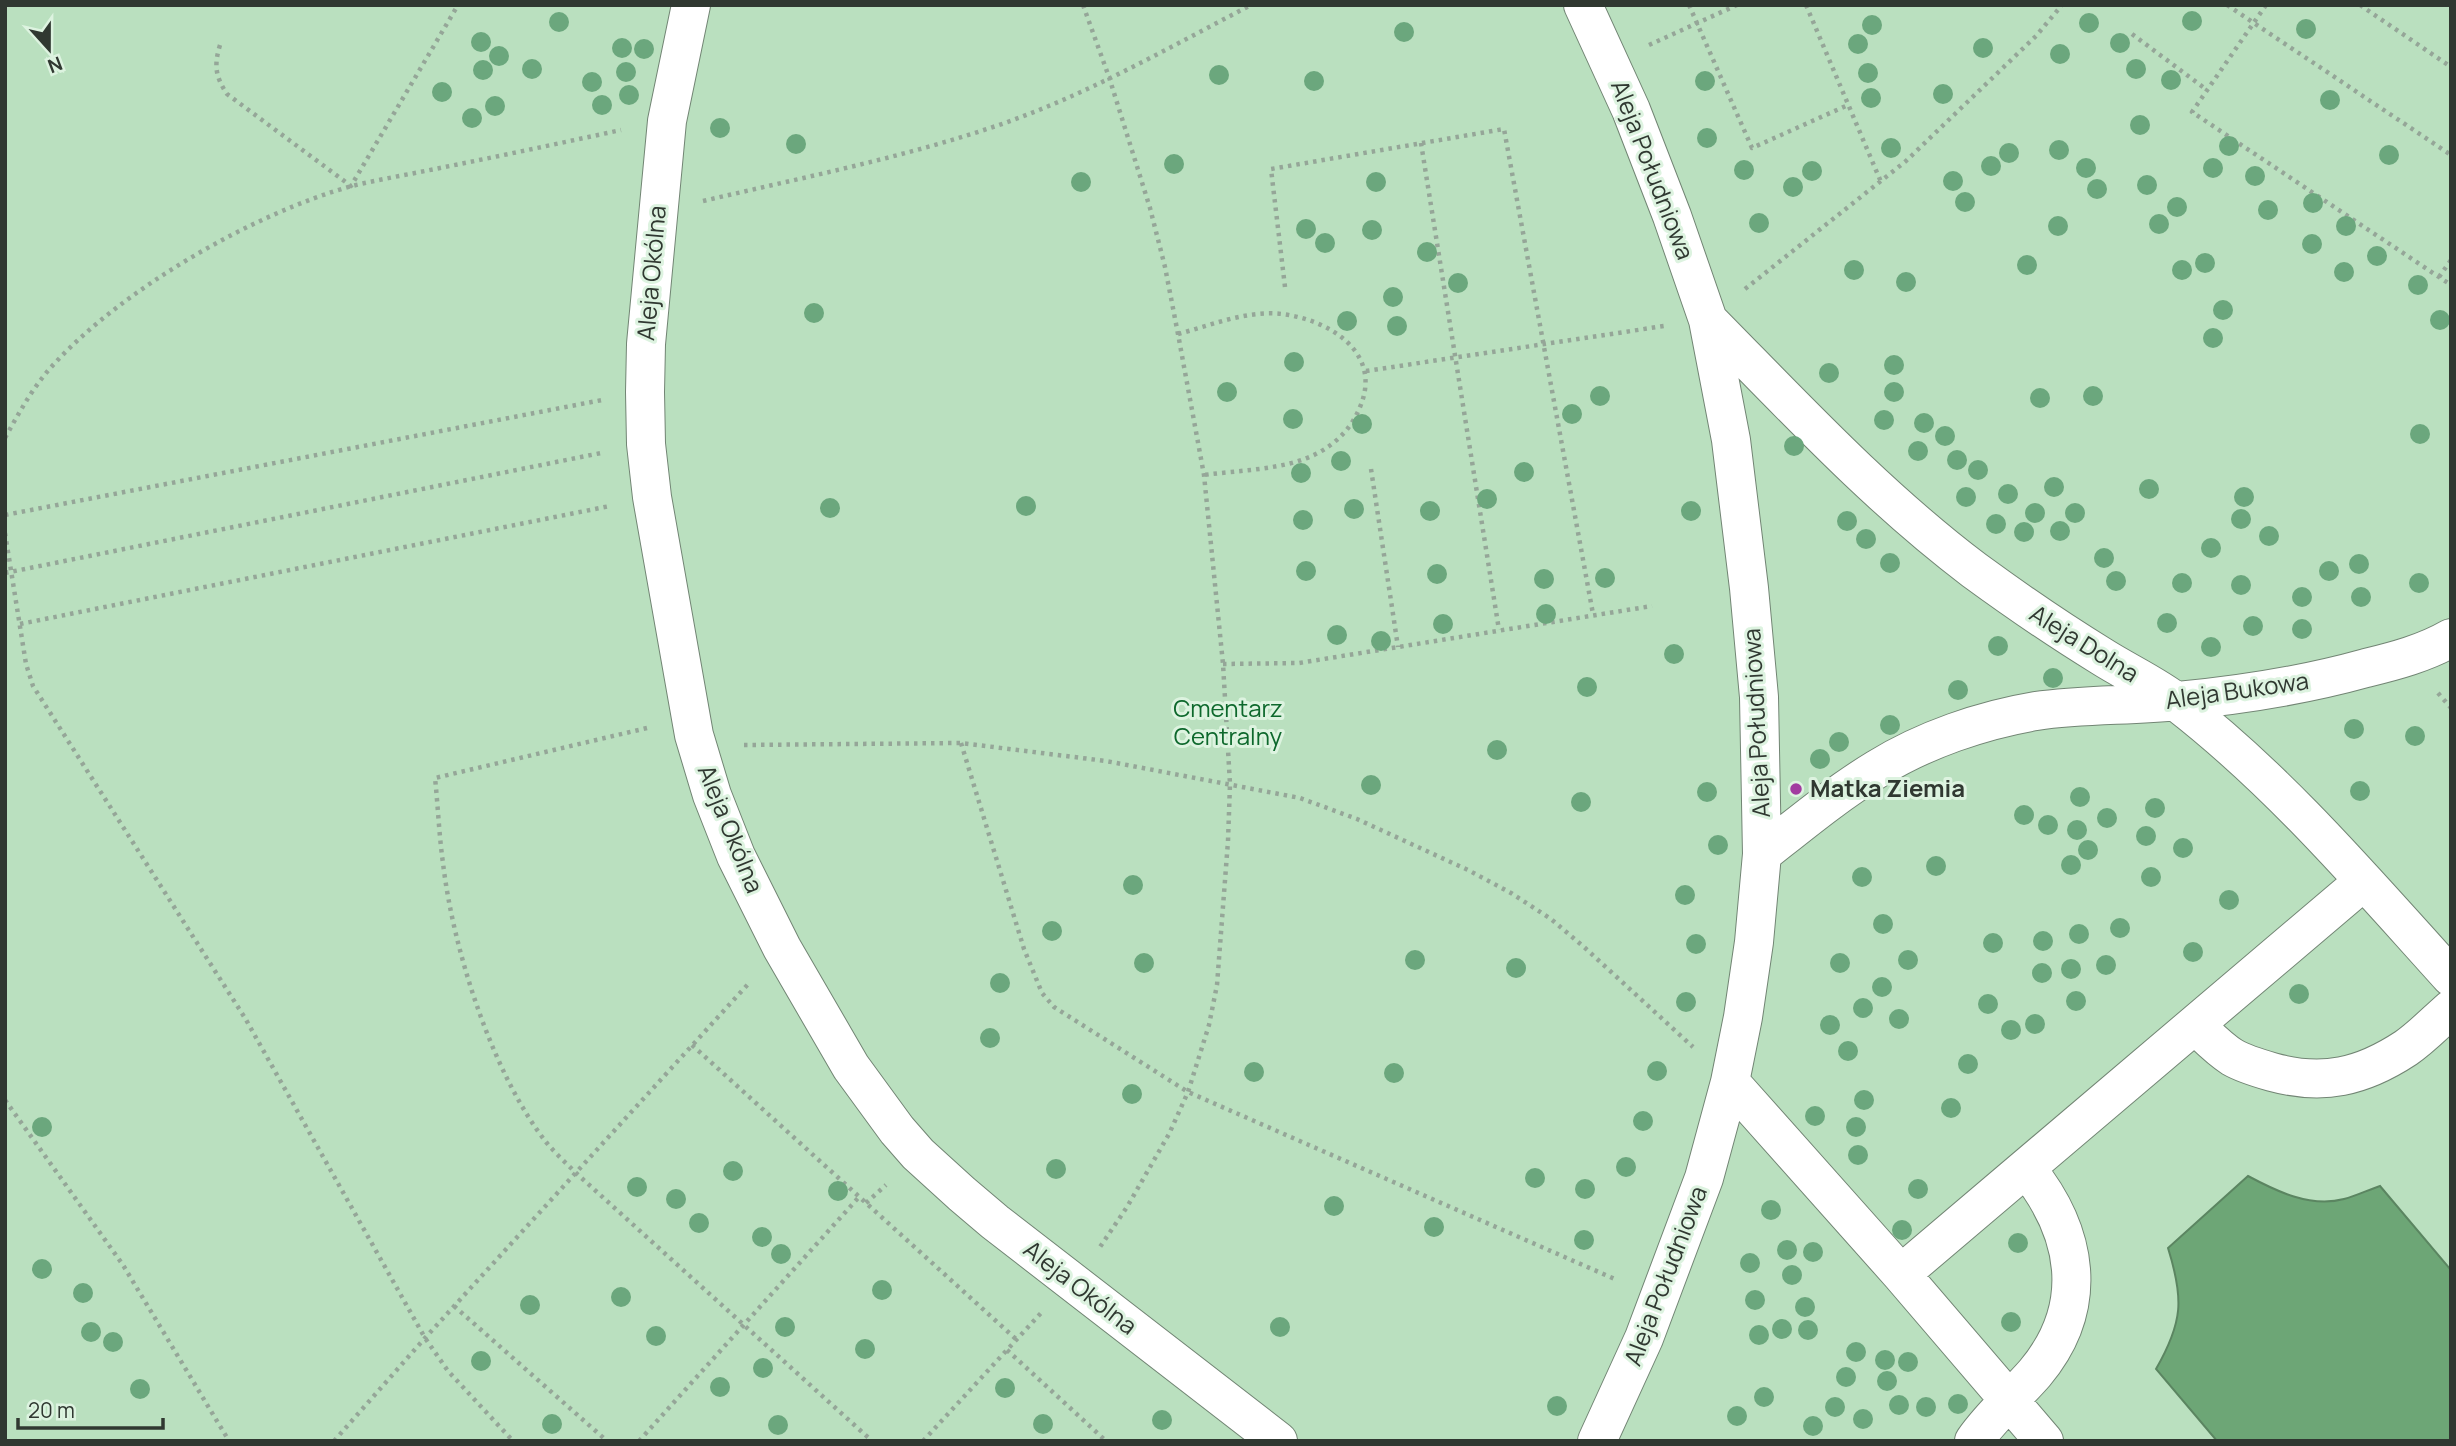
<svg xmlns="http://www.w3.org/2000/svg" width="2456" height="1446" font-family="Manrope,sans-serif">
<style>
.green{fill:#bae0bf}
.water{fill:#6da676;stroke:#5b8561;stroke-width:2}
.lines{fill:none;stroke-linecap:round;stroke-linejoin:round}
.street-casing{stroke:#728574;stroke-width:40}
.path{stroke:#95a698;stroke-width:4.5;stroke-dasharray:3.5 5;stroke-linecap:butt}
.street{stroke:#fff;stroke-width:38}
.tree{fill:#6ba77d}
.poi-dot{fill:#a23ca0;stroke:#ddf3e0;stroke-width:2.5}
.labels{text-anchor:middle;stroke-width:6;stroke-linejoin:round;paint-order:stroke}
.street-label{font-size:24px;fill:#303831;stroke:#ddf3e0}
.park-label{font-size:24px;fill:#0d682c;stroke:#ddf3e0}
.poi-label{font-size:24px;font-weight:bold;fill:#303831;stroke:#ddf3e0;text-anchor:start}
</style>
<rect width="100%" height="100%" fill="#ddf3e0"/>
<!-- green -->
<path class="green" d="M5 5H2451V1441H5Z"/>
<!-- water -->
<path class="water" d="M2248 1176C2276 1191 2310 1208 2344 1199 2356 1196 2368 1190 2380 1186L2451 1270V1441H2217L2156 1369C2183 1322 2184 1299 2168 1248Z"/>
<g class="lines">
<defs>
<path id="street" d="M691 5 667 121 646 344 645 392 646 444 652 497 694 735 712 795 736 856 782 948 851 1067 897 1130 918 1154 962 1194 995 1222 1278 1441
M1583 5 1631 110 1672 216 1708 320 1731 440 1749 588 1759 697 1762 854 1754 942 1743 1017 1730 1082 1704 1178 1644 1338 1597 1441
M1708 320C1794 407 1875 495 1974 570 2015 600 2057 629 2101 656 2126 672 2155 685 2178 703 2280 782 2365 882 2451 977
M1762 854C1800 824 1836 794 1877 769 1924 740 1982 720 2036 711 2083 704 2131 706 2178 701 2242 695 2305 685 2366 668 2395 661 2425 653 2451 638
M2195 1025C2207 1036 2218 1048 2232 1057 2244 1064 2258 1068 2272 1072 2323 1086 2362 1077 2406 1048 2422 1037 2436 1022 2451 1009
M1730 1082 1901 1274 2044 1441
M1901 1274 2364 881
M1974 1441C1992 1415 2015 1396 2035 1373 2091 1306 2078 1232 2026 1168"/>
</defs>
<!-- street casing -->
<use href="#street" class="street-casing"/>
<!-- path -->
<path class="path" d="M1083 5 1109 77 1150 208 1165 267 1178 334 1204 475 1223 664 1230 784 1228 841 1217 985 1209 1025 1188 1092 1169 1134 1127 1207 1100 1247
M1689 5 1752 148 1848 105
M1806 5 1881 182
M2227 5 2451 155
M2266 5 2192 112 2451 285
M2360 5 2451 67
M2132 34 2207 90
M220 45C214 65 215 76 227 94L351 186 458 5
M1649 45 1737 5
M1421 143 1499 630
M703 201C801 178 901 158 996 126 1085 96 1168 48 1251 5
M2439 277 2451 260
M1285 287 1271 169 1504 129 1593 614
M1745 289 1906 161 2036 36 2062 5
M1178 334C1212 325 1247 310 1282 314 1330 320 1383 353 1360 407 1352 427 1338 442 1318 453 1286 470 1240 470 1204 475
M1366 371 1664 326
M5 438C20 411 34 385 55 363 123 289 254 213 352 186 381 179 411 174 440 168 500 156 561 143 621 130
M1371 469 1398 647
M5 515 602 400
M5 533 26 664 33 686 245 1018 425 1338 448 1371 513 1441
M5 573 601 453
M20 624 610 506
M1223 664 1299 663 1652 606
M2438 693 2451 708
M647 728 435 778C438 806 439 835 443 863 453 949 492 1073 546 1142 555 1153 566 1163 576 1173L872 1441
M961 743 1024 949 1042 993 1054 1007 1188 1092 1617 1280
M744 745 961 743 1106 761 1300 798 1357 819 1468 870 1511 893 1551 919 1584 947 1693 1047
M692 1045 1017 1340
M5 1100 123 1265 229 1441
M866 1203 886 1185
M454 1306 607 1441
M1007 1350 1106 1441
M334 1441 425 1338 750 982
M639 1441 859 1197
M923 1441 1041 1313"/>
<!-- street -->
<use href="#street" class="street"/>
</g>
<!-- trees -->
<g class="tree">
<circle cx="2192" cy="21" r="10"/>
<circle cx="559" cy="22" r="10"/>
<circle cx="2089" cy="23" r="10"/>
<circle cx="1872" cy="25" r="10"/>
<circle cx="2306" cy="29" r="10"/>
<circle cx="1404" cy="32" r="10"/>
<circle cx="481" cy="42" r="10"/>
<circle cx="2120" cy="43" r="10"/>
<circle cx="1858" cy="44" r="10"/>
<circle cx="622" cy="48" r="10"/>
<circle cx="1983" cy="48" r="10"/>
<circle cx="644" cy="49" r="10"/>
<circle cx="2060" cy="54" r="10"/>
<circle cx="499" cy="56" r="10"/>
<circle cx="532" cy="69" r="10"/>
<circle cx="2136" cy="69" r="10"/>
<circle cx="483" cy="70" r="10"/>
<circle cx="626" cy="72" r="10"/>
<circle cx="1868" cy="73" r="10"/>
<circle cx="1219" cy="75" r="10"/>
<circle cx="2171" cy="80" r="10"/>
<circle cx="1314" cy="81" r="10"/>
<circle cx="1705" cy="81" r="10"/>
<circle cx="592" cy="82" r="10"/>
<circle cx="442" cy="92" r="10"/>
<circle cx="1943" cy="94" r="10"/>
<circle cx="629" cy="95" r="10"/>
<circle cx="1871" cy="98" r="10"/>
<circle cx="2330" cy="100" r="10"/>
<circle cx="602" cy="105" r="10"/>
<circle cx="495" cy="106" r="10"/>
<circle cx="472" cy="118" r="10"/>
<circle cx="2140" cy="125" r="10"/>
<circle cx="720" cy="128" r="10"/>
<circle cx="1707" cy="138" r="10"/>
<circle cx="796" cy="144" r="10"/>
<circle cx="2229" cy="146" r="10"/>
<circle cx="1891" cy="148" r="10"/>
<circle cx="2059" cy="150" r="10"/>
<circle cx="2009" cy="153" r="10"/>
<circle cx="2389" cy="155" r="10"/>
<circle cx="1174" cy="164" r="10"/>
<circle cx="1991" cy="166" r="10"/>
<circle cx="2086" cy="168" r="10"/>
<circle cx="2213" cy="168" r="10"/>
<circle cx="1744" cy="170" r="10"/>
<circle cx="1812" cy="171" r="10"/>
<circle cx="2255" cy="176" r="10"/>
<circle cx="1953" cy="181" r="10"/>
<circle cx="1081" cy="182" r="10"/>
<circle cx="1376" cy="182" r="10"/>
<circle cx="2147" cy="185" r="10"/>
<circle cx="1793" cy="187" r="10"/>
<circle cx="2097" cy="189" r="10"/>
<circle cx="1965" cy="202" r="10"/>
<circle cx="2313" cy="203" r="10"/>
<circle cx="2177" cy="207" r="10"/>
<circle cx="2268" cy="210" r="10"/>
<circle cx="1759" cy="223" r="10"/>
<circle cx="2159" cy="224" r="10"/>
<circle cx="2058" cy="226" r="10"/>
<circle cx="2346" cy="226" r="10"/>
<circle cx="1306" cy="229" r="10"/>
<circle cx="1372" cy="230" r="10"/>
<circle cx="1325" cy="243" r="10"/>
<circle cx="2312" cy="244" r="10"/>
<circle cx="1427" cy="252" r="10"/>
<circle cx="2377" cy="256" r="10"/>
<circle cx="2205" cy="263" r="10"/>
<circle cx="2027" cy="265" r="10"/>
<circle cx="1854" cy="270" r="10"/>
<circle cx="2182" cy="270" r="10"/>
<circle cx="2344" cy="272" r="10"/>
<circle cx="1906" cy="282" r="10"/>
<circle cx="1458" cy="283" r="10"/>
<circle cx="2418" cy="285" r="10"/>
<circle cx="1393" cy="297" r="10"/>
<circle cx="2223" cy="310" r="10"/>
<circle cx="814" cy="313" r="10"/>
<circle cx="2440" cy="320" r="10"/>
<circle cx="1347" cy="321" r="10"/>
<circle cx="1397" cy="326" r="10"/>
<circle cx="2213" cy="338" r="10"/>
<circle cx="1294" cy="362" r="10"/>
<circle cx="1894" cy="365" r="10"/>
<circle cx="1829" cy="373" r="10"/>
<circle cx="1227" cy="392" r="10"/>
<circle cx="1894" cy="392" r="10"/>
<circle cx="1600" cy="396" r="10"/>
<circle cx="2093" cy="396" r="10"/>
<circle cx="2040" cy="398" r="10"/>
<circle cx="1572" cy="414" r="10"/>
<circle cx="1293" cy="419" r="10"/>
<circle cx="1884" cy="420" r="10"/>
<circle cx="1924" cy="423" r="10"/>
<circle cx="1362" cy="424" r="10"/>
<circle cx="2420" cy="434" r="10"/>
<circle cx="1945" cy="436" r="10"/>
<circle cx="1794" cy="446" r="10"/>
<circle cx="1918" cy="451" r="10"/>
<circle cx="1957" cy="460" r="10"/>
<circle cx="1341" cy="461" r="10"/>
<circle cx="1978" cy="470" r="10"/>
<circle cx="1524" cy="472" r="10"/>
<circle cx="1301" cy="473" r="10"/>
<circle cx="2054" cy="487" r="10"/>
<circle cx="2149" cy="489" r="10"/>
<circle cx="2008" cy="494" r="10"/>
<circle cx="1966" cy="497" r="10"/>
<circle cx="2244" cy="497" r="10"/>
<circle cx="1487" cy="499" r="10"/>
<circle cx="1026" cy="506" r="10"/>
<circle cx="830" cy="508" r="10"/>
<circle cx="1354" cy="509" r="10"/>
<circle cx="1430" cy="511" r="10"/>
<circle cx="1691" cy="511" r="10"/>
<circle cx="2035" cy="513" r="10"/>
<circle cx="2075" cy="513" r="10"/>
<circle cx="2241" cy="519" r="10"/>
<circle cx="1303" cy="520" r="10"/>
<circle cx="1847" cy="521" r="10"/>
<circle cx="1996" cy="524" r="10"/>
<circle cx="2060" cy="531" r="10"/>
<circle cx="2024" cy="532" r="10"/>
<circle cx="2269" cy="536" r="10"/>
<circle cx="1866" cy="539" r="10"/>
<circle cx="2211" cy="548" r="10"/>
<circle cx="2104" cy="558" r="10"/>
<circle cx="1890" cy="563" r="10"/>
<circle cx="2359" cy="564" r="10"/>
<circle cx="1306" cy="571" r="10"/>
<circle cx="2329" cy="571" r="10"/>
<circle cx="1437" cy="574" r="10"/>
<circle cx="1605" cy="578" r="10"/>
<circle cx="1544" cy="579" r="10"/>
<circle cx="2116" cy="581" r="10"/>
<circle cx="2182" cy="583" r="10"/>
<circle cx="2419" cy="583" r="10"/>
<circle cx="2241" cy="585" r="10"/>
<circle cx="2302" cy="597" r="10"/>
<circle cx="2361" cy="597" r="10"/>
<circle cx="1546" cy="614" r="10"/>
<circle cx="2167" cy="623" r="10"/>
<circle cx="1443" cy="624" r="10"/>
<circle cx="2253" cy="626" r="10"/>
<circle cx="2302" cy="629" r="10"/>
<circle cx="1337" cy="635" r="10"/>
<circle cx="1381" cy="641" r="10"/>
<circle cx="1998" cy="646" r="10"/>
<circle cx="2211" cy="647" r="10"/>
<circle cx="1674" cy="654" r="10"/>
<circle cx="2053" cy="678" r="10"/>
<circle cx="1587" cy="687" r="10"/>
<circle cx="1958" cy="690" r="10"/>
<circle cx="1890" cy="725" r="10"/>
<circle cx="2354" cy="729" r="10"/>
<circle cx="2415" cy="736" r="10"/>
<circle cx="1839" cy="742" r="10"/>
<circle cx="1497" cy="750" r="10"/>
<circle cx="1820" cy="759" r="10"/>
<circle cx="1371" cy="785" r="10"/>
<circle cx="2360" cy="791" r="10"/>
<circle cx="1707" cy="792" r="10"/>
<circle cx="2080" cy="797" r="10"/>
<circle cx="1581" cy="802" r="10"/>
<circle cx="2155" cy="808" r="10"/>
<circle cx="2024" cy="815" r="10"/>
<circle cx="2107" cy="818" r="10"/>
<circle cx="2048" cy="825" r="10"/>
<circle cx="2077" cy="830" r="10"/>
<circle cx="2146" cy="836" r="10"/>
<circle cx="1718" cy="845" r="10"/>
<circle cx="2183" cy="848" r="10"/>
<circle cx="2088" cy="850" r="10"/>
<circle cx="2071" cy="865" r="10"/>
<circle cx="1936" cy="866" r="10"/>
<circle cx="1862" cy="877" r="10"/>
<circle cx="2151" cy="877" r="10"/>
<circle cx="1133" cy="885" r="10"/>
<circle cx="1685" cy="895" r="10"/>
<circle cx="2229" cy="900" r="10"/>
<circle cx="1883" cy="924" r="10"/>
<circle cx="2120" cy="928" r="10"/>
<circle cx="1052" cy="931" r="10"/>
<circle cx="2079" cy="934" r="10"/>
<circle cx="2043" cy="941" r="10"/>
<circle cx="1993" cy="943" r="10"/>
<circle cx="1696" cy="944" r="10"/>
<circle cx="2193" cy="952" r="10"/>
<circle cx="1415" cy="960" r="10"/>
<circle cx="1908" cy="960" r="10"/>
<circle cx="1144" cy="963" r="10"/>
<circle cx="1840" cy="963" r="10"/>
<circle cx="2106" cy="965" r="10"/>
<circle cx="1516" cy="968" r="10"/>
<circle cx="2071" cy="969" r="10"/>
<circle cx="2042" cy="973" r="10"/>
<circle cx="1000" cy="983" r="10"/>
<circle cx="1882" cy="987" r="10"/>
<circle cx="2299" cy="994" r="10"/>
<circle cx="2076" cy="1001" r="10"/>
<circle cx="1686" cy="1002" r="10"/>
<circle cx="1988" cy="1004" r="10"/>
<circle cx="1863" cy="1008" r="10"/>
<circle cx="1899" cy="1019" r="10"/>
<circle cx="2035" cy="1024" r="10"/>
<circle cx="1830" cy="1025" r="10"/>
<circle cx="2011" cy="1030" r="10"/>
<circle cx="990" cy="1038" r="10"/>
<circle cx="1848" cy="1051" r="10"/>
<circle cx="1968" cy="1064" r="10"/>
<circle cx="1657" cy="1071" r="10"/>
<circle cx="1254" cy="1072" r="10"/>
<circle cx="1394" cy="1073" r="10"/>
<circle cx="1132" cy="1094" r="10"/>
<circle cx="1864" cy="1100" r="10"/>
<circle cx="1951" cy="1108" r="10"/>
<circle cx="1815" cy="1116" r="10"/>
<circle cx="1643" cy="1121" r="10"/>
<circle cx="42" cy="1127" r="10"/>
<circle cx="1856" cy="1127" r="10"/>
<circle cx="1858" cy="1155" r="10"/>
<circle cx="1626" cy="1167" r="10"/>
<circle cx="1056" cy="1169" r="10"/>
<circle cx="733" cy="1171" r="10"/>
<circle cx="1535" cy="1178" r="10"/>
<circle cx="637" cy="1187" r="10"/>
<circle cx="1585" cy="1189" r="10"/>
<circle cx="1918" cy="1189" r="10"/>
<circle cx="838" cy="1191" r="10"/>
<circle cx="676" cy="1199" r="10"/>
<circle cx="1334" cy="1206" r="10"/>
<circle cx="1771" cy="1210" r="10"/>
<circle cx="699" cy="1223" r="10"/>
<circle cx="1434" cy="1227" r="10"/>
<circle cx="1902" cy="1230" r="10"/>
<circle cx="762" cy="1237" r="10"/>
<circle cx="1584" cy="1240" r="10"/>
<circle cx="2018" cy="1243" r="10"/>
<circle cx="1787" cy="1250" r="10"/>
<circle cx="1813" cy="1252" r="10"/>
<circle cx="781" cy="1254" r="10"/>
<circle cx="1750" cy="1263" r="10"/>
<circle cx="42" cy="1269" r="10"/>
<circle cx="1792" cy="1275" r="10"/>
<circle cx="882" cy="1290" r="10"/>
<circle cx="83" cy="1293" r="10"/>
<circle cx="621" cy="1297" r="10"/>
<circle cx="1755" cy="1300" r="10"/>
<circle cx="530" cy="1305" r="10"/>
<circle cx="1805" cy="1307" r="10"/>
<circle cx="2011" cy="1322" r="10"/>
<circle cx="785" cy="1327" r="10"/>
<circle cx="1280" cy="1327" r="10"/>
<circle cx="1782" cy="1329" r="10"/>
<circle cx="1808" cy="1330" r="10"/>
<circle cx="91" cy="1332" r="10"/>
<circle cx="1759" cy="1335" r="10"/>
<circle cx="656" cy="1336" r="10"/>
<circle cx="113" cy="1342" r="10"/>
<circle cx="865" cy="1349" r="10"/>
<circle cx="1856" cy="1352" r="10"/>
<circle cx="1885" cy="1360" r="10"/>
<circle cx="481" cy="1361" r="10"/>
<circle cx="1908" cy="1362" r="10"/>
<circle cx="763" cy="1368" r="10"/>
<circle cx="1846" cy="1377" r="10"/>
<circle cx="1887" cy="1381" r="10"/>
<circle cx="720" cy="1387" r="10"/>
<circle cx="1005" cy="1388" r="10"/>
<circle cx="140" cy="1389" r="10"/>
<circle cx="1764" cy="1397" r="10"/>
<circle cx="1958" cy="1404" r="10"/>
<circle cx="1899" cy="1405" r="10"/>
<circle cx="1557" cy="1406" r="10"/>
<circle cx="1835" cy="1407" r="10"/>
<circle cx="1926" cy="1407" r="10"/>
<circle cx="1737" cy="1416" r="10"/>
<circle cx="1863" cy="1419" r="10"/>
<circle cx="1162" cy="1420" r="10"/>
<circle cx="552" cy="1424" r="10"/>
<circle cx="1043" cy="1424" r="10"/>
<circle cx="778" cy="1425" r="10"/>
<circle cx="1813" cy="1426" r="10"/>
</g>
<!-- markers -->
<circle class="poi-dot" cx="1796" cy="789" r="7"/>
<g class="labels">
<!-- street labels -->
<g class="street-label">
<text transform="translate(1652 170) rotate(69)" y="8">Aleja Południowa</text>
<text transform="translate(652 273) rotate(-85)" y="8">Aleja Okólna</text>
<text transform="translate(2084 644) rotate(32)" y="8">Aleja Dolna</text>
<text transform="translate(2237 691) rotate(-8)" y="8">Aleja Bukowa</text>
<text transform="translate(1757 723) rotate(-93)" y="8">Aleja Południowa</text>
<text transform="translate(730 829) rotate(68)" y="8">Aleja Okólna</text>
<text transform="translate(1666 1276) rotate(-69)" y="8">Aleja Południowa</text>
<text transform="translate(1080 1288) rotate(38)" y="8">Aleja Okólna</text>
</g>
<!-- park labels -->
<g class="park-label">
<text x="1228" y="717">Cmentarz<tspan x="1228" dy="28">Centralny</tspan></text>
</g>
<!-- poi labels -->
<g class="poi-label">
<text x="1810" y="797">Matka Ziemia</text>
</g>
</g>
<!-- border -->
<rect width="2456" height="1446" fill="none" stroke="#303831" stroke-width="14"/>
<!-- north arrow -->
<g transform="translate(49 49) rotate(159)" stroke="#ddf3e0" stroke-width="5" paint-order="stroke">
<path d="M0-5L12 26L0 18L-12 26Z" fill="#303831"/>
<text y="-10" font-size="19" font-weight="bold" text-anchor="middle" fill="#303831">N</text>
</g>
<!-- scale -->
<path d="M18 1418v10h145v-10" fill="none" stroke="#303831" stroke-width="3.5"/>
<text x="28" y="1418" font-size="21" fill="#303831" stroke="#ddf3e0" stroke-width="5" paint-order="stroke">20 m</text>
</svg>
